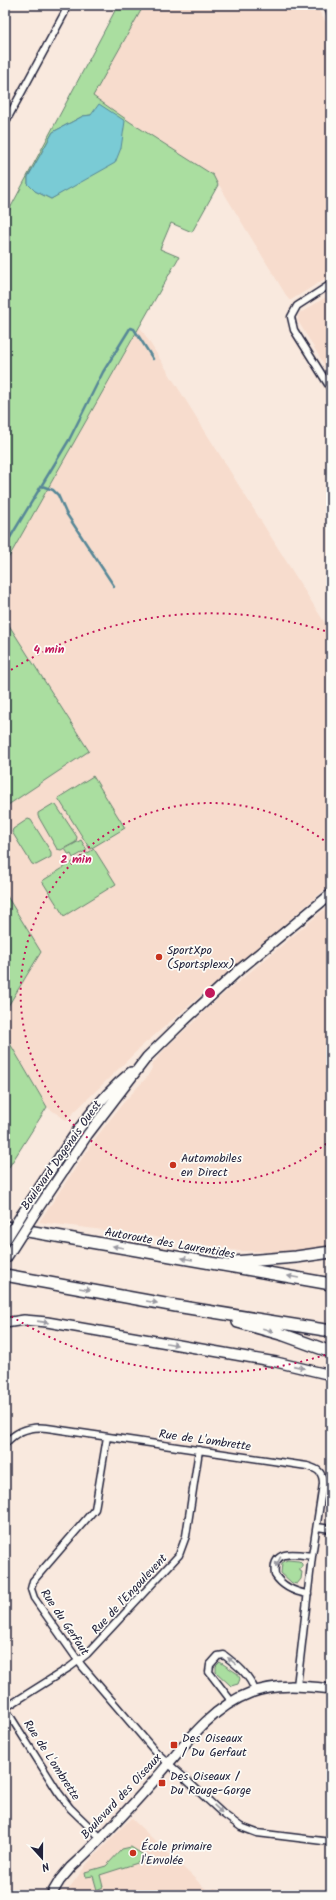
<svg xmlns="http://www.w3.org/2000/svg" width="336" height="1900" font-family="Kalam,sans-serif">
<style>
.built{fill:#f7dccd}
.green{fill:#aadea0;stroke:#66806e;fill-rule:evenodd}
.water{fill:#7acbd5;stroke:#578797}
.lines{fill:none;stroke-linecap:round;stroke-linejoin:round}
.stream{stroke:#578797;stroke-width:2.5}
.street-casing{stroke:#22223b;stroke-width:9}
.secondary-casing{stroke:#22223b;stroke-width:12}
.primary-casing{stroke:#22223b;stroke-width:13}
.highway-casing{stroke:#22223b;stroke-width:14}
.street{stroke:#fdfcf7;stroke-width:6}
.secondary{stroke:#fdfcf7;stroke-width:9}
.primary{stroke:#fdfcf7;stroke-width:10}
.highway{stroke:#fdfcf7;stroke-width:11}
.secondary-bridge-casing{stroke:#22223b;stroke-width:12;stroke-linecap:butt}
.secondary-bridge{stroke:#fdfcf7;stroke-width:9}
.oneway{fill:#9a9aa2}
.ring{fill:none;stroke:#c2185b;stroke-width:2;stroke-dasharray:2 4}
.poi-dot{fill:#c8321e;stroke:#fdfcf7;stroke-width:1.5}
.labels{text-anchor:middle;stroke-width:3.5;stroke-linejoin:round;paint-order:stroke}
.poi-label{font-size:12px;fill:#22223b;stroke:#fdfcf7;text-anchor:start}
.street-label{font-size:12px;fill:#22223b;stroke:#fdfcf7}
.centre{fill:#c2185b;stroke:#fdfcf7;stroke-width:2}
.ring-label{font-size:12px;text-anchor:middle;font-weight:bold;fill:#c2185b;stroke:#fdfcf7;stroke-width:3.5;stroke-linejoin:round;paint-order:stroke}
</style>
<rect width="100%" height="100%" fill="#f9e9de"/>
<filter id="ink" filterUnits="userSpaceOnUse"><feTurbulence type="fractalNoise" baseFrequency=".025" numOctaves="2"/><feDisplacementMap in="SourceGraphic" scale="8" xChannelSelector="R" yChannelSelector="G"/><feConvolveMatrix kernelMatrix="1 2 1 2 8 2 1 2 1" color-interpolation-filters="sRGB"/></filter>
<g filter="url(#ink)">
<!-- built -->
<path class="built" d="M144 5H315L331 30V275L291 300H289L213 175 130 122 92 96Z
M331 294V376L298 321V316L301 311 302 312Z
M140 327 331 633V884L143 1045 66 1120 47 1107 5 1035V1011L41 952 5 893V807L89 751 5 619V564Z
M331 904V1246L293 1252 239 1251 144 1235 39 1222 95 1139 123 1103 147 1077 152 1068 151 1066 165 1049 218 999Z
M131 1818 209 1892 214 1888 226 1892 255 1895H64L87 1864Z"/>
<!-- green -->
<path class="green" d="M118 5H144L93 96 130 122 213 175 218 185 192 232 171 223 160 249 179 257 5 564V218ZM91 115 69 188 51 199 35 191 28 184V177L53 132 83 116Z
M5 619 89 751 5 807Z
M93 776 125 828 90 849 58 798Z
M53 804 56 805 77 837 76 842 61 850 57 849 38 816V813Z
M28 819 31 820 51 852V857L36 865 32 864 12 832 13 829Z
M81 840 87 850 73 858 71 854 69 855 65 849Z
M94 849 116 884 64 916 42 881Z
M5 893 41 952 5 1011Z
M5 1035 47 1107 9 1167 5 1168Z
M287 1560 299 1561 302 1564V1568H300V1571L302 1572 301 1579 297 1584 292 1583 281 1573 282 1563Z
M220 1662 238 1674 240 1679 238 1684 231 1686 216 1672V1666Z
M131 1847 150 1859 100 1875 103 1887 97 1890 93 1876 86 1877 85 1872 106 1866 122 1849Z"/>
<!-- water -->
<path class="water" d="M99 104 125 121 121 148 115 163 51 199 35 191 28 184V177L53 132 83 116 91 115Z"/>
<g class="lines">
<!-- stream -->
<path class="stream" d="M42 486 53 490 58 495 66 513 114 586
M5 546 69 440 103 372 129 330 130 328 134 329 153 359"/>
<defs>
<path id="street" d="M5 123 64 14 67 5
M331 284 297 306 291 317 294 330 331 389
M107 1437 95 1509 33 1581 31 1589 34 1598 82 1666 154 1750 222 1813 241 1827 257 1833 331 1842
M5 1444C16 1431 30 1426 47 1428L307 1466C318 1469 323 1472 323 1484L312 1556 297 1686
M317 1527 331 1529
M308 1594C295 1592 282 1586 275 1575 271 1548 296 1554 312 1556
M232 1702 209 1672 210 1665 218 1656 224 1655C237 1665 250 1675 255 1691
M5 1708 70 1667 87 1654 179 1555 186 1536 199 1450
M5 1708 58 1792 70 1808 100 1837"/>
<path id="secondary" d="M22 1214C54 1167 86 1108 131 1072
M33 1216 88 1134 147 1057 185 1020 239 970 331 894
M5 1323 24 1320 47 1322 276 1362 331 1375
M51 1895 60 1880 71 1867C100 1841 127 1811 153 1782 181 1750 209 1708 250 1693 277 1683 303 1686 331 1689"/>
<path id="primary" d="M328 5 331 10"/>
<path id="highway" d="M5 1227 331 1284
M234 1262 296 1257 331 1252
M5 1275 176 1306 331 1331
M238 1322 284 1335 331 1352"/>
</defs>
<!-- street casing -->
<use href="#street" class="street-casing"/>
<!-- secondary casing -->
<use href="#secondary" class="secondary-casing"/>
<!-- primary casing -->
<use href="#primary" class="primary-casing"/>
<!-- highway casing -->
<use href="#highway" class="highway-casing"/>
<!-- street -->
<use href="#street" class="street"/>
<!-- secondary -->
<use href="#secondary" class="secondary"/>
<!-- primary -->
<use href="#primary" class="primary"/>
<!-- highway -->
<use href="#highway" class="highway"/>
<defs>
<path id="secondary-bridge" d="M5 1241 22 1214
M5 1260 33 1216"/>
</defs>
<!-- secondary-bridge casing -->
<use href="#secondary-bridge" class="secondary-bridge-casing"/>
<!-- secondary-bridge -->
<use href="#secondary-bridge" class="secondary-bridge"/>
</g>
<!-- one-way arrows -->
<defs><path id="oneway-solid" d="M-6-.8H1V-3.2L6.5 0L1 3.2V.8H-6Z"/></defs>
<g class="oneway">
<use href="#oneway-solid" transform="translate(118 1247) rotate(-170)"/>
<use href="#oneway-solid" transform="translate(187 1259) rotate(-170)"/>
<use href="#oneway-solid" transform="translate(293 1277) rotate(-170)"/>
<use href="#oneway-solid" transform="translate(85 1289) rotate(10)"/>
<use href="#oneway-solid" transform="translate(152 1302) rotate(10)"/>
<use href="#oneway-solid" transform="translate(43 1322) rotate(8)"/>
<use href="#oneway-solid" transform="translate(268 1330) rotate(16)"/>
<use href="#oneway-solid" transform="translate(172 1344) rotate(10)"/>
<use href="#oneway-solid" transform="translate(299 1367) rotate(13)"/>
<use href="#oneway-solid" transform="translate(278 1562) rotate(117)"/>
<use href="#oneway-solid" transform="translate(232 1661) rotate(-141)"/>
<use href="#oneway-solid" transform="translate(218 1809) rotate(44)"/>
</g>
</g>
<!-- distance rings -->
<g class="ring">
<path d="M331 1140A190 190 0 1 1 331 846"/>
<path d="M331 1353A380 380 0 0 1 6 1313M6 673A380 380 0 0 1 331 633"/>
</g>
<!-- markers -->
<g class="poi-dot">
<circle cx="159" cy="957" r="4"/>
<circle cx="173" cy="1165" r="4"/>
<rect x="170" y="1741" width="8" height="8" rx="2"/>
<rect x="158" y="1779" width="8" height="8" rx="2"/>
<circle cx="133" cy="1853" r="4"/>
</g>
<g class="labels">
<!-- poi labels -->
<g class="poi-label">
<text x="167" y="954">SportXpo<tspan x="167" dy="14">(Sportsplexx)</tspan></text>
<text x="181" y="1162">Automobiles<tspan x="181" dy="14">en Direct</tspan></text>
<text x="182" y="1742">Des Oiseaux<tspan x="182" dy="14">/ Du Gerfaut</tspan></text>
<text x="170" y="1780">Des Oiseaux /<tspan x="170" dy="14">Du Rouge-Gorge</tspan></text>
<text x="141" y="1850">École primaire<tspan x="141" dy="14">l'Envolée</tspan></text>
</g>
<!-- street labels -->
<g class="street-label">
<text transform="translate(61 1155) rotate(-55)" y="4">Boulevard Dagenais Ouest</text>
<text transform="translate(170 1243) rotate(10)" y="4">Autoroute des Laurentides</text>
<text transform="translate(205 1440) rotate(8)" y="4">Rue de L'ombrette</text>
<text transform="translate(129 1594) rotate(-47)" y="4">Rue de l'Engoulevent</text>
<text transform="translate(65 1622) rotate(56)" y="4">Rue du Gerfaut</text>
<text transform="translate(52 1760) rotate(57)" y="4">Rue de L'ombrette</text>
<text transform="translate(121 1796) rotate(-47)" y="4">Boulevard des Oiseaux</text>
</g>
</g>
<circle cx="210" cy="993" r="6" class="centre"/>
<g class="ring-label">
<text x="49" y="653">4 min</text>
<text x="76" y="863">2 min</text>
</g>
<!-- margin -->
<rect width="336" height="1900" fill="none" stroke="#fdfcf7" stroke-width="20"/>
<rect x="10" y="10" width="316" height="1880" fill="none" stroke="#22223b" stroke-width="1.5" filter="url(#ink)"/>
<!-- north arrow -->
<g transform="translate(42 1858) rotate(159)" stroke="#fdfcf7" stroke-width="3" paint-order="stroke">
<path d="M0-3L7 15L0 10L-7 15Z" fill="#22223b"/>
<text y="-6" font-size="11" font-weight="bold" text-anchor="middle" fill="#22223b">N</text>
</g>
</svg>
